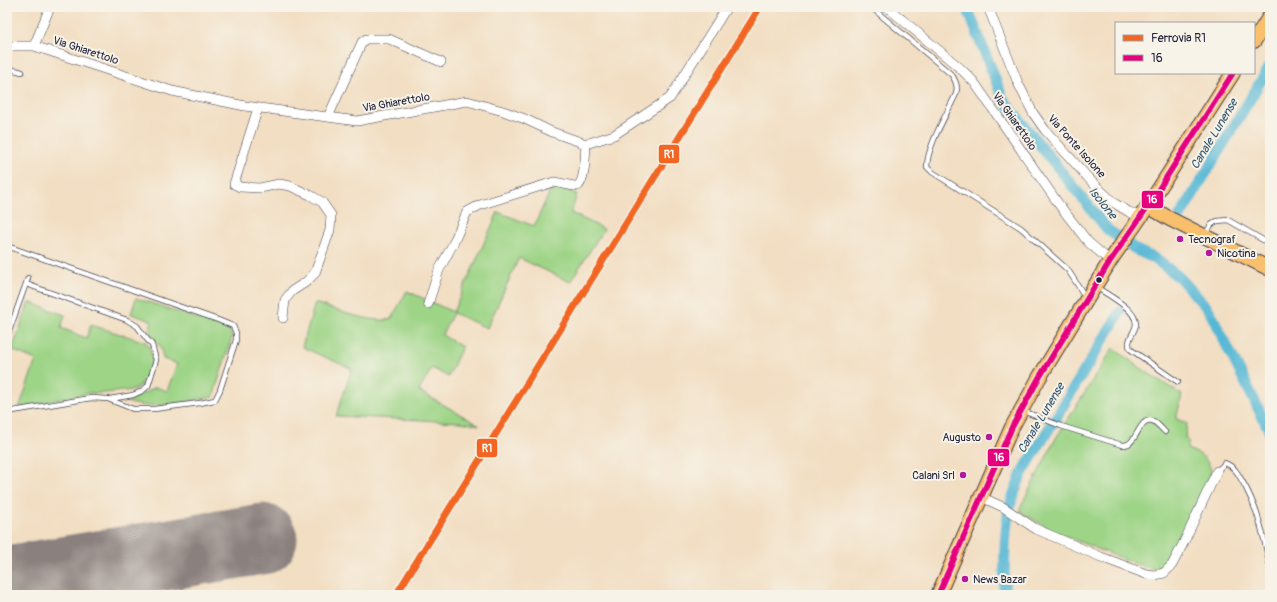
<svg xmlns="http://www.w3.org/2000/svg" width="1277" height="602" font-family="Pangolin,sans-serif">
<style>
.green{fill:#9dd486;stroke:#607b60}
.lines{fill:none;stroke-linecap:round;stroke-linejoin:round}
.canal{stroke:#57b8d5;stroke-width:11}
.runway{stroke:#8a807e;stroke-width:71}
.service-casing{stroke:#413e4f;stroke-width:6}
.minor-casing{stroke:#413e4f;stroke-width:10}
.primary-casing{stroke:#413e4f;stroke-width:16}
.service{stroke:#fff;stroke-width:4.5}
.minor{stroke:#fff;stroke-width:9}
.primary{stroke:#f8bf6c;stroke-width:14}
.bus-1-casing{stroke:#f7f3e8;stroke-width:9}
.bus-1{stroke:#e5007d;stroke-width:6}
.rail-1-casing{stroke:#f7f3e8;stroke-width:10}
.rail-1{stroke:#f26522;stroke-width:7}
.poi-dot{fill:#b5179e;stroke:#f7f3e8;stroke-width:1.5}
.bus-dot{fill:#22223b;stroke:#f7f3e8;stroke-width:1.5}
.labels{text-anchor:middle;stroke-width:4;stroke-linejoin:round;paint-order:stroke}
.street-label{font-size:11px;fill:#22223b;stroke:#f7f3e8}
.poi-label{font-size:11px;fill:#22223b;stroke:#f7f3e8;text-anchor:start}
.water-label{font-size:12px;font-style:italic;fill:#355671;stroke:#f7f3e8}
.line-badge{stroke:#f7f3e8;stroke-width:1.5}
.badge-label{font-size:11px;text-anchor:middle;font-weight:bold;fill:#fff}
</style>
<rect width="100%" height="100%" fill="#f7f3e8"/>
<filter id="ink" filterUnits="userSpaceOnUse"><feTurbulence type="fractalNoise" baseFrequency=".025" numOctaves="2"/><feDisplacementMap in="SourceGraphic" scale="8" xChannelSelector="R" yChannelSelector="G"/><feConvolveMatrix kernelMatrix="1 2 1 2 8 2 1 2 1" color-interpolation-filters="sRGB"/></filter>
<filter id="wash" filterUnits="userSpaceOnUse"><feTurbulence type="fractalNoise" baseFrequency=".012" numOctaves="4" result="noise"/><feDisplacementMap in="SourceGraphic" scale="16" xChannelSelector="R" yChannelSelector="G"/><feGaussianBlur stdDeviation="0.9" result="paint"/><feColorMatrix in="noise" values="0 0 0 0 0 0 0 0 0 0 0 0 0 0 0 0 0 1.4 0 .05"/><feComposite in="paint" operator="in"/></filter>
<g filter="url(#wash)">
<rect width="100%" height="100%" fill="#f2dec2"/>
<!-- green -->
<path class="green" d="M553 185 577 194 571 213 604 229 570 282 519 258 487 328 453 313 442 335 462 347 448 377 432 368 419 391 479 425 460 422 336 416 352 369 302 347 315 303C334 309 372 324 391 319L407 291 453 312 498 212 534 226Z
M136 298 229 329 232 337 213 397C187 401 152 411 127 402L156 387 167 391 177 364 163 359 161 348 149 331 152 321 131 314Z
M29 302 65 315 61 328 86 338 91 325 146 342 150 349 153 361 150 371 145 379 138 387 133 390 104 393H90L19 408 36 360 12 350Z
M1113 348 1148 373 1182 395 1176 419 1187 423 1185 438 1189 441 1187 449C1203 455 1204 455 1212 471L1192 517 1171 557 1161 567 1155 569 1144 567 1054 532 1020 511V508L1056 438Z"/>
<g class="lines">
<!-- canal -->
<path class="canal" d="M967 7 1003 99 1108 230 1138 251 1154 258 1179 277 1209 310 1270 432
M1180 216 1270 66
M1004 595C1005 564 1003 528 1012 499 1015 491 1018 483 1021 475L1120 312"/>
<!-- runway -->
<path class="runway" d="M7 581 262 539"/>
</g>
</g>
<g filter="url(#ink)">
<g class="lines">
<defs>
<path id="service" d="M871 7 952 75C956 82 958 86 956 94 947 114 927 146 927 167L932 172 1021 228 1068 270 1086 298
M7 68 22 72
M1205 235 1211 225 1217 221 1228 220 1270 244
M7 246 218 320 233 326 236 333V340L220 390 215 400 200 403 154 409H133L108 399 91 398 7 412
M26 284 127 320 137 326 146 338 152 345 156 360 148 386 142 391 133 395 110 399
M1096 287C1108 295 1142 312 1135 328 1132 336 1127 340 1130 349L1178 382
M7 337 28 278
M1023 411 1061 426 1122 445C1124 445 1126 445 1128 444 1137 441 1140 416 1153 421 1157 423 1162 429 1165 432
M1217 471 1225 463C1236 467 1239 476 1245 486 1259 512 1264 538 1270 566"/>
<path id="minor" d="M887 7 960 68 974 82 1060 206 1088 242 1110 261
M988 7 1018 83 1033 113 1045 130 1091 181 1114 203 1129 212 1141 217
M7 46H34L172 91 245 106 357 121 467 101 503 111 525 119 552 132 586 144 614 135 670 98 727 7
M34 46 50 7
M258 108 234 184 240 187 260 188 279 184 290 186 310 195 322 202 331 215 330 230 315 273 306 282 292 291 285 300 283 318
M328 117 362 42 366 39H389L441 62
M428 304 439 270 453 244 467 212 480 205 554 182 574 186H578C586 178 585 155 586 144
M981 497 1003 507 1036 529 1101 557 1146 574 1155 575 1164 573 1172 565 1184 542 1217 471"/>
<path id="primary" d="M1254 41 1270 16
M1148 206 1170 219 1270 269
M938 595 1012 427 1039 378 1110 261 1148 206 1233 73"/>
</defs>
<!-- service casing -->
<use href="#service" class="service-casing"/>
<!-- minor casing -->
<use href="#minor" class="minor-casing"/>
<!-- primary casing -->
<use href="#primary" class="primary-casing"/>
<!-- service -->
<use href="#service" class="service"/>
<!-- minor -->
<use href="#minor" class="minor"/>
<!-- primary -->
<use href="#primary" class="primary"/>
<defs>
<path id="bus-1" d="M938 595 1012 427 1039 378 1110 261 1148 206 1233 73"/>
</defs>
<!-- bus-1 casing -->
<use href="#bus-1" class="bus-1-casing"/>
<!-- bus-1 -->
<use href="#bus-1" class="bus-1"/>
<defs>
<path id="rail-1" d="M396 595 760 7"/>
</defs>
<!-- rail-1 casing -->
<use href="#rail-1" class="rail-1-casing"/>
<!-- rail-1 -->
<use href="#rail-1" class="rail-1"/>
</g>
</g>
<!-- markers -->
<g class="poi-dot">
<circle cx="1180" cy="239" r="4"/>
<circle cx="1209" cy="253" r="4"/>
<circle cx="989" cy="437" r="4"/>
<circle cx="963" cy="475" r="4"/>
<circle cx="965" cy="579" r="4"/>
</g>
<circle class="bus-dot" cx="1099" cy="280" r="3.5"/>
<g class="labels">
<!-- street labels -->
<g class="street-label">
<text transform="translate(86 50) rotate(18)" y="4">Via Ghiarettolo</text>
<text transform="translate(396 102) rotate(-10)" y="4">Via Ghiarettolo</text>
<text transform="translate(1015 121) rotate(55)" y="4">Via Ghiarettolo</text>
<text transform="translate(1077 146) rotate(48)" y="4">Via Ponte Isolone</text>
</g>
<!-- poi labels -->
<g class="poi-label">
<text x="1188" y="243">Tecnograf</text>
<text x="1217" y="257">Nicotina</text>
<text x="981" y="441" text-anchor="end">Augusto</text>
<text x="955" y="479" text-anchor="end">Calani Srl</text>
<text x="973" y="583">News Bazar</text>
</g>
<!-- water labels -->
<g class="water-label">
<text transform="translate(1214 134) rotate(-59)" y="4">Canale Lunense</text>
<text transform="translate(1103 203) rotate(51)" y="4">Isolone</text>
<text transform="translate(1041 418) rotate(-59)" y="4">Canale Lunense</text>
</g>
</g>
<g class="line-badge">
<rect x="658" y="144" width="22" height="20" rx="4" fill="#f26522"/>
<rect x="1141" y="190" width="23" height="19" rx="4" fill="#e5007d"/>
<rect x="476" y="438" width="22" height="20" rx="4" fill="#f26522"/>
<rect x="987" y="448" width="23" height="19" rx="4" fill="#e5007d"/>
</g>
<g class="badge-label">
<text x="669" y="158">R1</text>
<text x="1152" y="203">16</text>
<text x="487" y="452">R1</text>
<text x="999" y="461">16</text>
</g>
<!-- margin -->
<rect width="1277" height="602" fill="none" stroke="#f7f3e8" stroke-width="24"/>
<!-- legend -->
<rect x="1115" y="22" width="140" height="52" fill="#f7f3e8" stroke="#a29fa3"/>
<rect x="1123" y="35" width="20" height="6" fill="#f26522" stroke="#a29fa3"/>
<text x="1151" y="42" font-size="12" fill="#22223b">Ferrovia R1</text>
<rect x="1123" y="55" width="20" height="6" fill="#e5007d" stroke="#a29fa3"/>
<text x="1151" y="62" font-size="12" fill="#22223b">16</text>
</svg>
